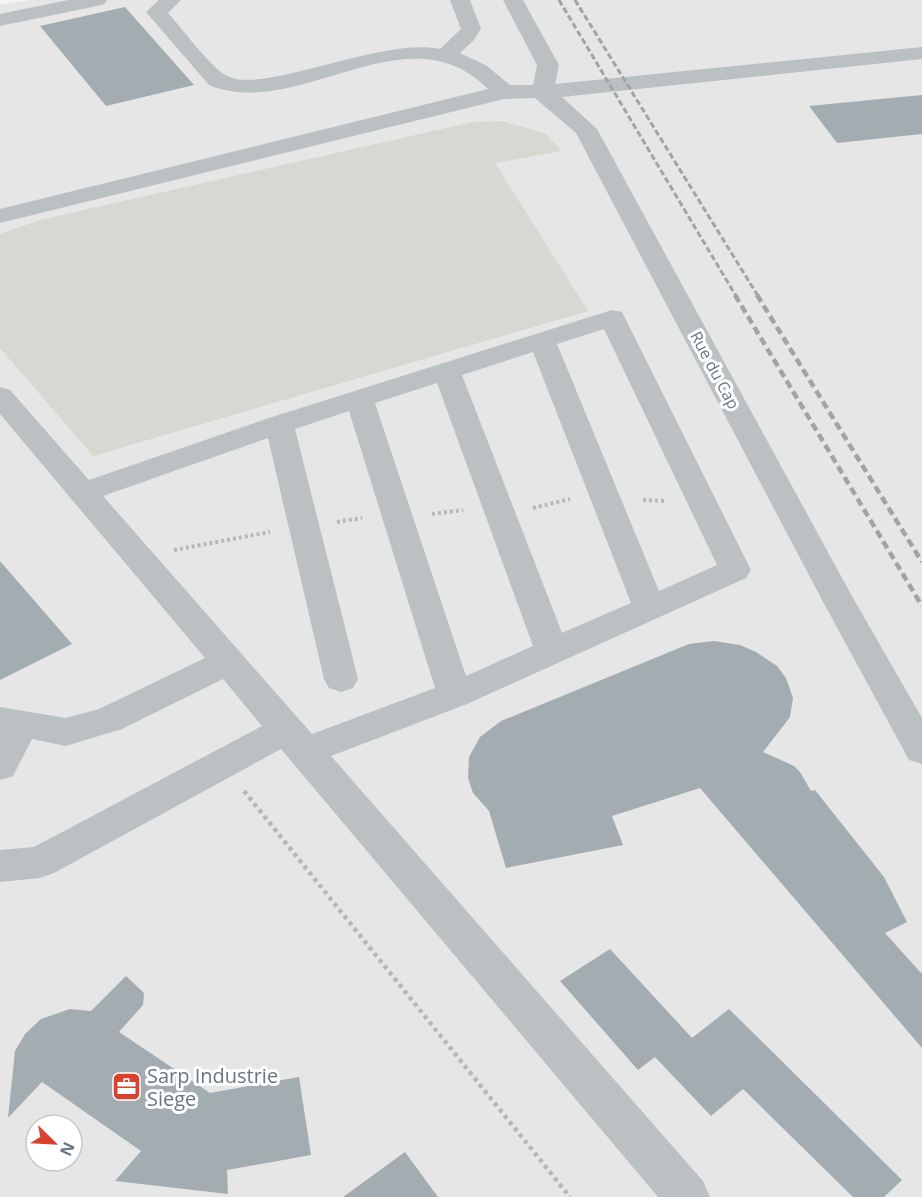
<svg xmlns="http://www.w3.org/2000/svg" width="922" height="1197" font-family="'Open Sans',sans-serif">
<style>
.built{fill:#e5e6e5;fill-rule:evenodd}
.green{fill:#d5d9d1}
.building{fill:#a3adb1}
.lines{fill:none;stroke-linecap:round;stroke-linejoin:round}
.path-far1{stroke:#b4b8ba;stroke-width:4;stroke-dasharray:3 3;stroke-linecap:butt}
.path{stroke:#b4b8ba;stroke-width:4.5;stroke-dasharray:4 4;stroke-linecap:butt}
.minor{fill:#bbc1c3;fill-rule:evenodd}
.rail-far1{stroke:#9da5a9;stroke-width:3;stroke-dasharray:6 3;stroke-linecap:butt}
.rail{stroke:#9da5a9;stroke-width:4.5;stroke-dasharray:8 4.5;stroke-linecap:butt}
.labels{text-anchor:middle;stroke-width:6;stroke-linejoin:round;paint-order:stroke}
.street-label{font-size:16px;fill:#657881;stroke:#fff}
.near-poi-label{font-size:20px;fill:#657881;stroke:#fff;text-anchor:start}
</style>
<rect width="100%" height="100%" fill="#f5f4f1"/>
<!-- built -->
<path class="built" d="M29 0H922V1197H0V5ZM36 1125H72V1161H36Z"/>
<!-- green -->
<path class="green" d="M501 121 545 133 562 151 495 163 588 311 93 456 0 348V234L40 220 473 122Z"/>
<!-- building -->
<path class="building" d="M125 7 194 85 106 106 40 26Z
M922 95V134L837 143 809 106Z
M0 561 72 644 0 680Z
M714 641 740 645 756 652 777 666 786 678 793 698 790 717 763 752 794 766 800 772 811 791 815 790 884 877 907 922 885 933 922 974V1048L700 788 612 816 623 845 506 868 489 811 473 793 468 778 469 757 480 737 501 721 689 644Z
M610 949 692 1038 729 1009 902 1180 884 1197H853L743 1089 711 1116 655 1057 638 1070 560 981Z
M126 976 144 993 143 1005 119 1032 210 1093 299 1077 311 1155 227 1170 228 1194 115 1181 141 1151 42 1082 8 1118 15 1051 25 1034 41 1019 70 1009 91 1011Z
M405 1152 438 1197H343Z"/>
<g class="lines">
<!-- path-far1 -->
<path class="path-far1" d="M643 500 666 501
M533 508 570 499
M432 514 463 510
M337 522 362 518
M174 550 270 532"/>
<!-- path -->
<path class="path" d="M244 791 570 1197"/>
<!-- minor -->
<path class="minor" d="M68 0H107L104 4 97 6 0 26V14Z
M159 0H181L168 13C181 27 212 69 227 76 264 95 380 37 440 49L461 29 450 0H470L481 29 473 41 460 53 487 66 510 85H533L537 65 503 0H523L559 65 555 84 922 47V59L562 97 597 129 853 598 922 718V764L909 760 821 598 576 133 535 98 504 99 0 223V209L488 89C406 7 299 122 209 85L146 12Z
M612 310 622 312 751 570 746 578 467 704 331 756 703 1181 710 1197H658L281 749 54 873 40 878 0 882V850L34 847 262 726 223 679 122 729 66 746 32 739 13 776 0 780V707L66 718 99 709 205 658 0 414V387L10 390 89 480 269 418ZM604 329 717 565 659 591 557 344ZM533 352 631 603 562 633 462 375ZM437 383 533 646 466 676 375 403ZM349 411 435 688 312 734 103 496 268 438 324 679 329 688 341 692 353 688 358 679 295 429Z"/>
<!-- rail-far1 -->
<path class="rail-far1" d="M559 0 736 296
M575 0 758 296"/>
<!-- rail -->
<path class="rail" d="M735 295 922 606
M757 295 922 562"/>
</g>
<!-- icons -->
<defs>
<symbol id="office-square" viewBox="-11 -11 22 22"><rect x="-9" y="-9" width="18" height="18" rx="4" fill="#d8412e" stroke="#fff"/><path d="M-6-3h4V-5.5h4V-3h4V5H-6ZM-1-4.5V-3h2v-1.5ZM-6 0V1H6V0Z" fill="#fff"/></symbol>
</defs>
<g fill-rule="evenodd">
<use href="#office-square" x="110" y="1070" width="33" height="33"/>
</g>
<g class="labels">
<!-- street labels -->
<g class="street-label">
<text transform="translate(715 370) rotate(62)" y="6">Rue du Cap</text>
</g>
<!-- near-poi labels -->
<g class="near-poi-label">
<text x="147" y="1083">Sarp Industrie<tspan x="147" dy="23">Siege</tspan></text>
</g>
</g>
<!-- north arrow -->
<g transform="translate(54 1143) rotate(114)"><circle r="28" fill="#ffffff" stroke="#c1c9cd" stroke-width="1.5"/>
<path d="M0-4.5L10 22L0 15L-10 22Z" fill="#d8412e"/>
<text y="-9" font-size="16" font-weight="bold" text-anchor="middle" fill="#657881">N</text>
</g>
</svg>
